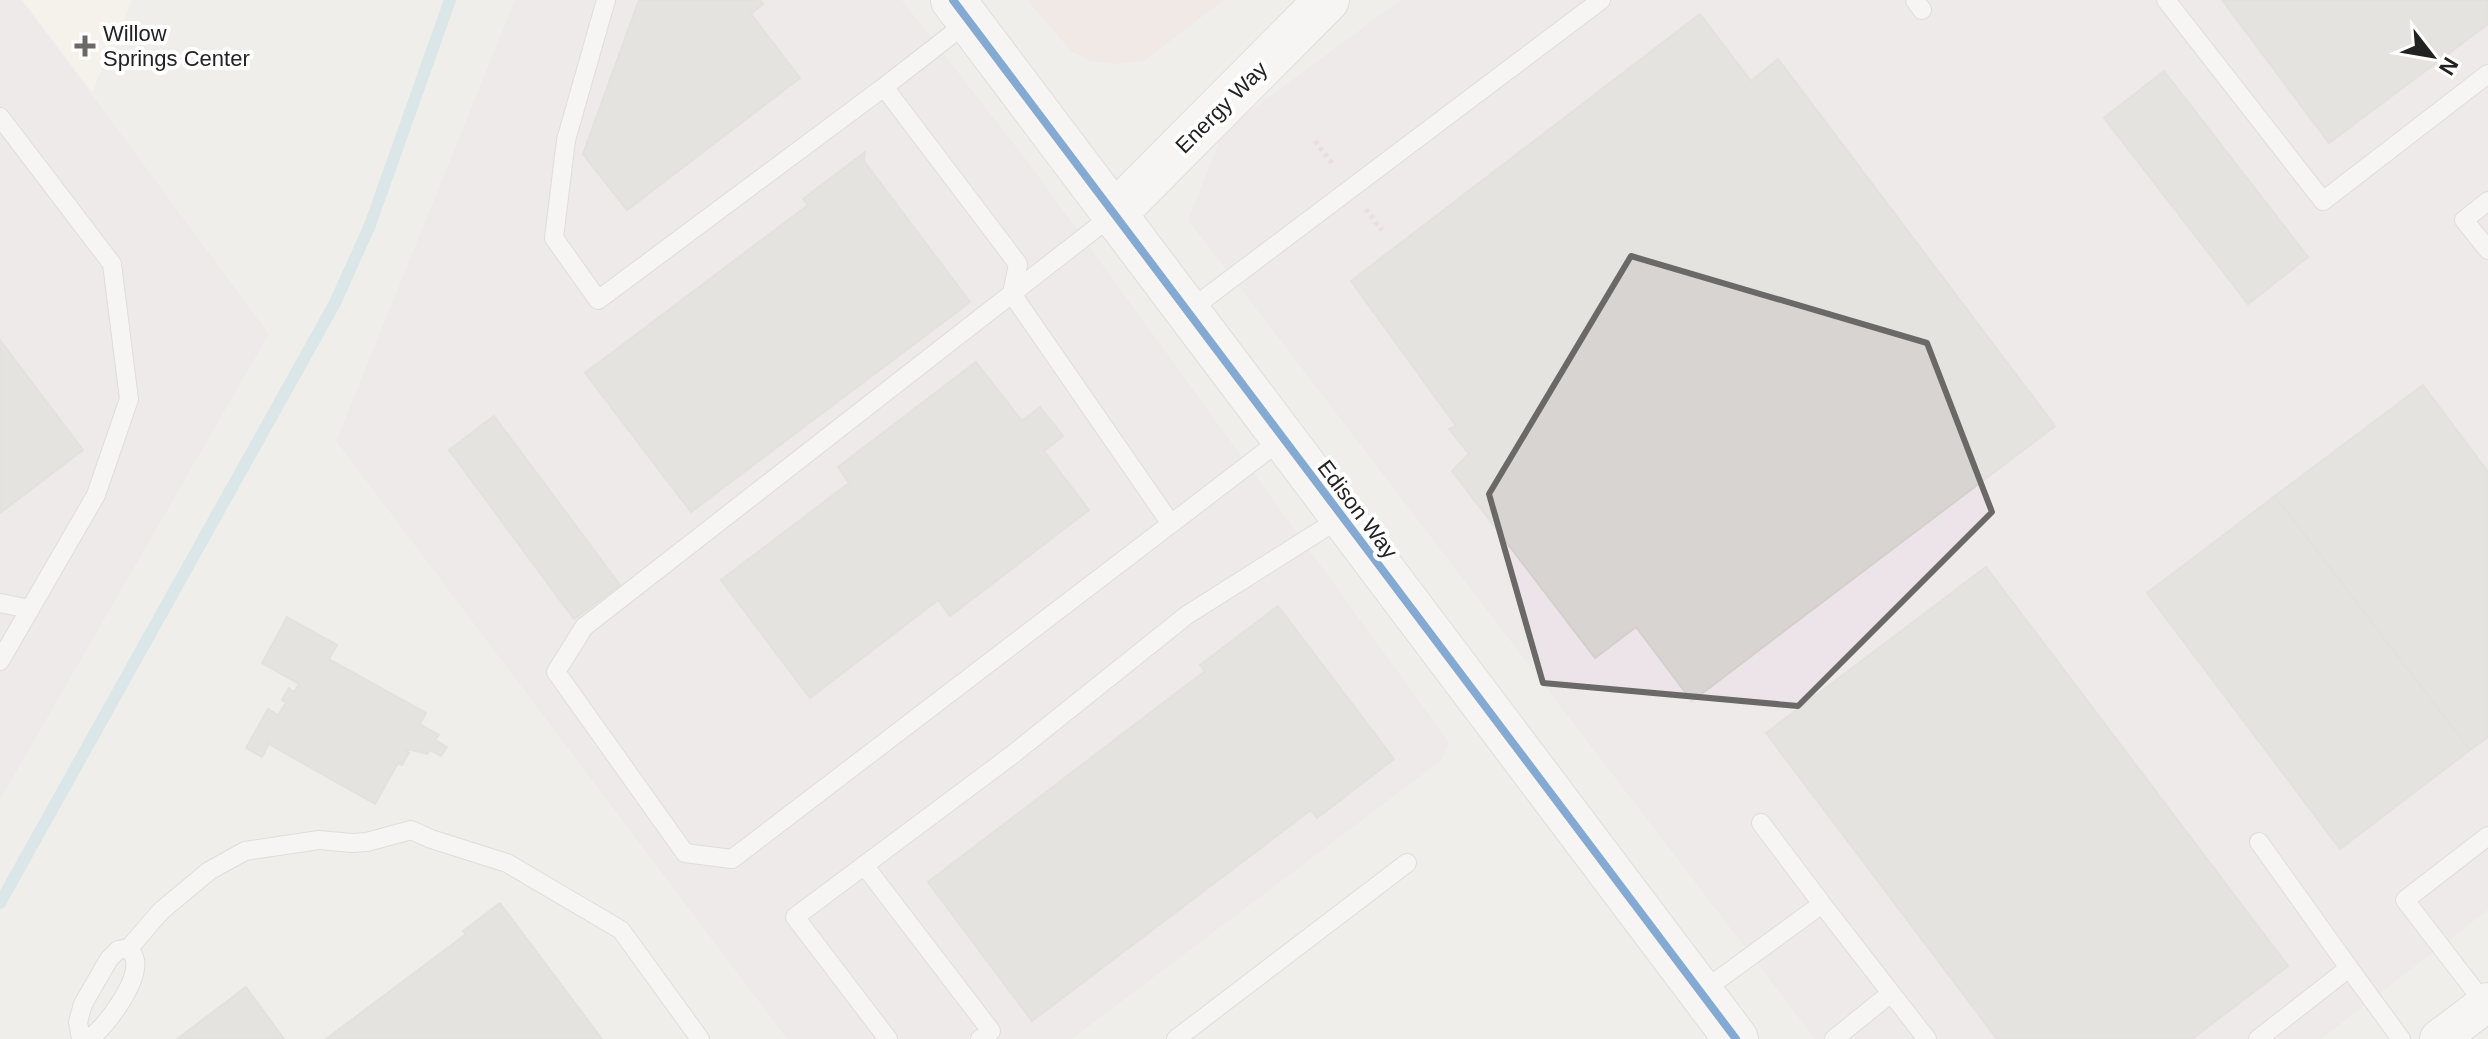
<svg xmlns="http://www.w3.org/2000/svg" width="2488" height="1039" font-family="Arial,sans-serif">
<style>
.commercial{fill:#f1e3e1}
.industrial{fill:#ede4e9}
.education{fill:#f8f7e8}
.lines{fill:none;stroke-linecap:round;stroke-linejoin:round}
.stream{stroke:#bfdbe3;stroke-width:12}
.building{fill:#d7d4d2;stroke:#d3d0cc;stroke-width:2}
.service-casing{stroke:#c9c8c7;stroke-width:20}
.minor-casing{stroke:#c9c8c7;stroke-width:40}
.tertiary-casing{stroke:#c9c8c7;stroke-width:46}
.path{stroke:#dccecd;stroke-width:5;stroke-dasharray:4 4;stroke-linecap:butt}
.service{stroke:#fdfcfc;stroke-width:18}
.minor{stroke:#fdfcfc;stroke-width:38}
.tertiary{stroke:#fdfcfc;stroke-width:44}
.cycleway-casing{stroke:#fff;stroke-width:13}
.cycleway{stroke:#0057b8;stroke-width:8}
.marked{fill:none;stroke:#6a6968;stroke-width:6;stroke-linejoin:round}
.poi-dot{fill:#6a6968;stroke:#fff;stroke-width:3}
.labels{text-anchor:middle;stroke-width:8;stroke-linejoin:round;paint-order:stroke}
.poi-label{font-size:22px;fill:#222;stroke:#fff;text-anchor:start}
.street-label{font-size:22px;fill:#222;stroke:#fff}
</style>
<rect width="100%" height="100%" fill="#f0eeeb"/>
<!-- commercial -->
<path class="commercial" d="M1027 0H1224L1144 61 1113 64 1090 61 1071 51Z"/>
<!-- industrial -->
<path class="industrial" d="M0 0H22L269 334 0 800Z
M515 0H902L1028 162 1449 742 1442 760 1072 1039H787L336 441Z
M1400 0H2488V910L2321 1039H1815L1188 220 1223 131Z"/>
<!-- education -->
<path class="education" d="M22 0H132L92 92Z"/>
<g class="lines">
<!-- stream -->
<path class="stream" d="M0 903 335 303 370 225 450 0"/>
</g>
<!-- building -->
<path class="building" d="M639 0H760L763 4 751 14 800 78 627 210 583 154Z
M2222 0H2488V24L2329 143Z
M1700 14 1751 81 1778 59 2055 426 1692 701 1636 627 1595 658 1452 471 1469 454 1449 429 1456 426 1351 281Z
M2164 71 2308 257 2248 304 2104 118Z
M865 152 864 161 970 302 691 512 585 373 808 205 803 199Z
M0 340 83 450 0 513Z
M976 362 1022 421 1040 407 1063 436 1044 451 1089 510 950 616 938 600 810 698 721 580 849 483 838 467Z
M2423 385 2488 472V737L2470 750 2275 496Z
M494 416 620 585 574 619 449 450Z
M2275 496 2470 750 2340 849 2147 593Z
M1986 567 2288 966 2192 1039H1997L1766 733Z
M1278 606 1394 759 1317 818 1311 810 1032 1021 928 882 1205 671 1200 665Z
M287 617 337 645 329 659 426 713 420 724 439 735 435 740 447 747 441 756 430 750 427 754 406 749 409 753 402 765 398 763 375 804 267 743 268 746 262 757 246 748 268 709 278 715 286 703 282 700 289 688 294 692 299 684 262 663Z
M500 903 602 1039H326L466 934 463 931Z
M246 987 284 1039H177Z"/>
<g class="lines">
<defs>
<path id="service" d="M606 0 566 140 554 238 598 300 884 87
M1915 0 1922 10
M2166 0 2323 201 2488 74
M969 21 884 87 1018 264 1012 294 1171 524
M0 117 112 264 129 399 96 495 0 661
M2488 201 2464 220 2488 250
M1114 214 584 627 556 672 685 853 732 859 1282 439
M1187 312 1601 0
M0 603 30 609
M2259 842 2349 968
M864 865 991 1031 980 1039
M1822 904 1891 993 1834 1039
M129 948 161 911 209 871 245 851 319 840 352 843 367 842 411 830 431 839 507 863 621 930 700 1039
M1700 993 1822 904 1761 823
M1891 993 1927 1039
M2485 1004 2405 900 2488 836
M81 1039 78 1022 83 1004 109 959 118 950 129 948C131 952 134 955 135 960 139 983 106 1026 89 1039
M888 1039 795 917 1012 755 1187 615 1342 517
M1176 1039 1407 863
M2258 1039 2349 968 2401 1039"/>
<path id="minor" d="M2439 1039 2488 1002"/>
<path id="tertiary" d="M953 0 1736 1039
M1114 214 1327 0"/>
</defs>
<!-- service casing -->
<use href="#service" class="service-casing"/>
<!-- minor casing -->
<use href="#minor" class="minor-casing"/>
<!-- tertiary casing -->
<use href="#tertiary" class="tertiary-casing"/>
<!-- path -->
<path class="path" d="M1315 141 1334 166
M1366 209 1382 230"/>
<!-- service -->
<use href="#service" class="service"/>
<!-- minor -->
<use href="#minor" class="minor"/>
<!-- tertiary -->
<use href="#tertiary" class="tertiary"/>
<defs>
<path id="cycleway" d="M953 0 1736 1039"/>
</defs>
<!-- cycleway casing -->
<use href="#cycleway" class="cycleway-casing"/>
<!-- cycleway -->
<use href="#cycleway" class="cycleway"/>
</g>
<!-- marked area -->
<path d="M0 0H2488V1039H0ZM1631 256 1927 343 1992 512 1798 706 1543 683 1489 494Z" fill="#f0eeeb" fill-opacity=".55" fill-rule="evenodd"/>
<path class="marked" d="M1631 256 1927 343 1992 512 1798 706 1543 683 1489 494Z"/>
<!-- markers -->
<path class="poi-dot" d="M81 34h8v8h8v8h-8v8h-8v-8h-8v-8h8z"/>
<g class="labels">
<!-- poi labels -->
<g class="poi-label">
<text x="103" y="41">Willow<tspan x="103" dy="25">Springs Center</tspan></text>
</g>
<!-- street labels -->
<g class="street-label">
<text transform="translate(1221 107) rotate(-45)" y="8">Energy Way</text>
<text transform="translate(1358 509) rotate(53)" y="8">Edison Way</text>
</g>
</g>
<!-- north arrow -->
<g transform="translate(2432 56) rotate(121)" stroke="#ffffff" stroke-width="6" paint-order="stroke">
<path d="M0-6L14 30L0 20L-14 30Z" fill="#222222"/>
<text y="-12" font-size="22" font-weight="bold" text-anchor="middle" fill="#222222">N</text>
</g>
</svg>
